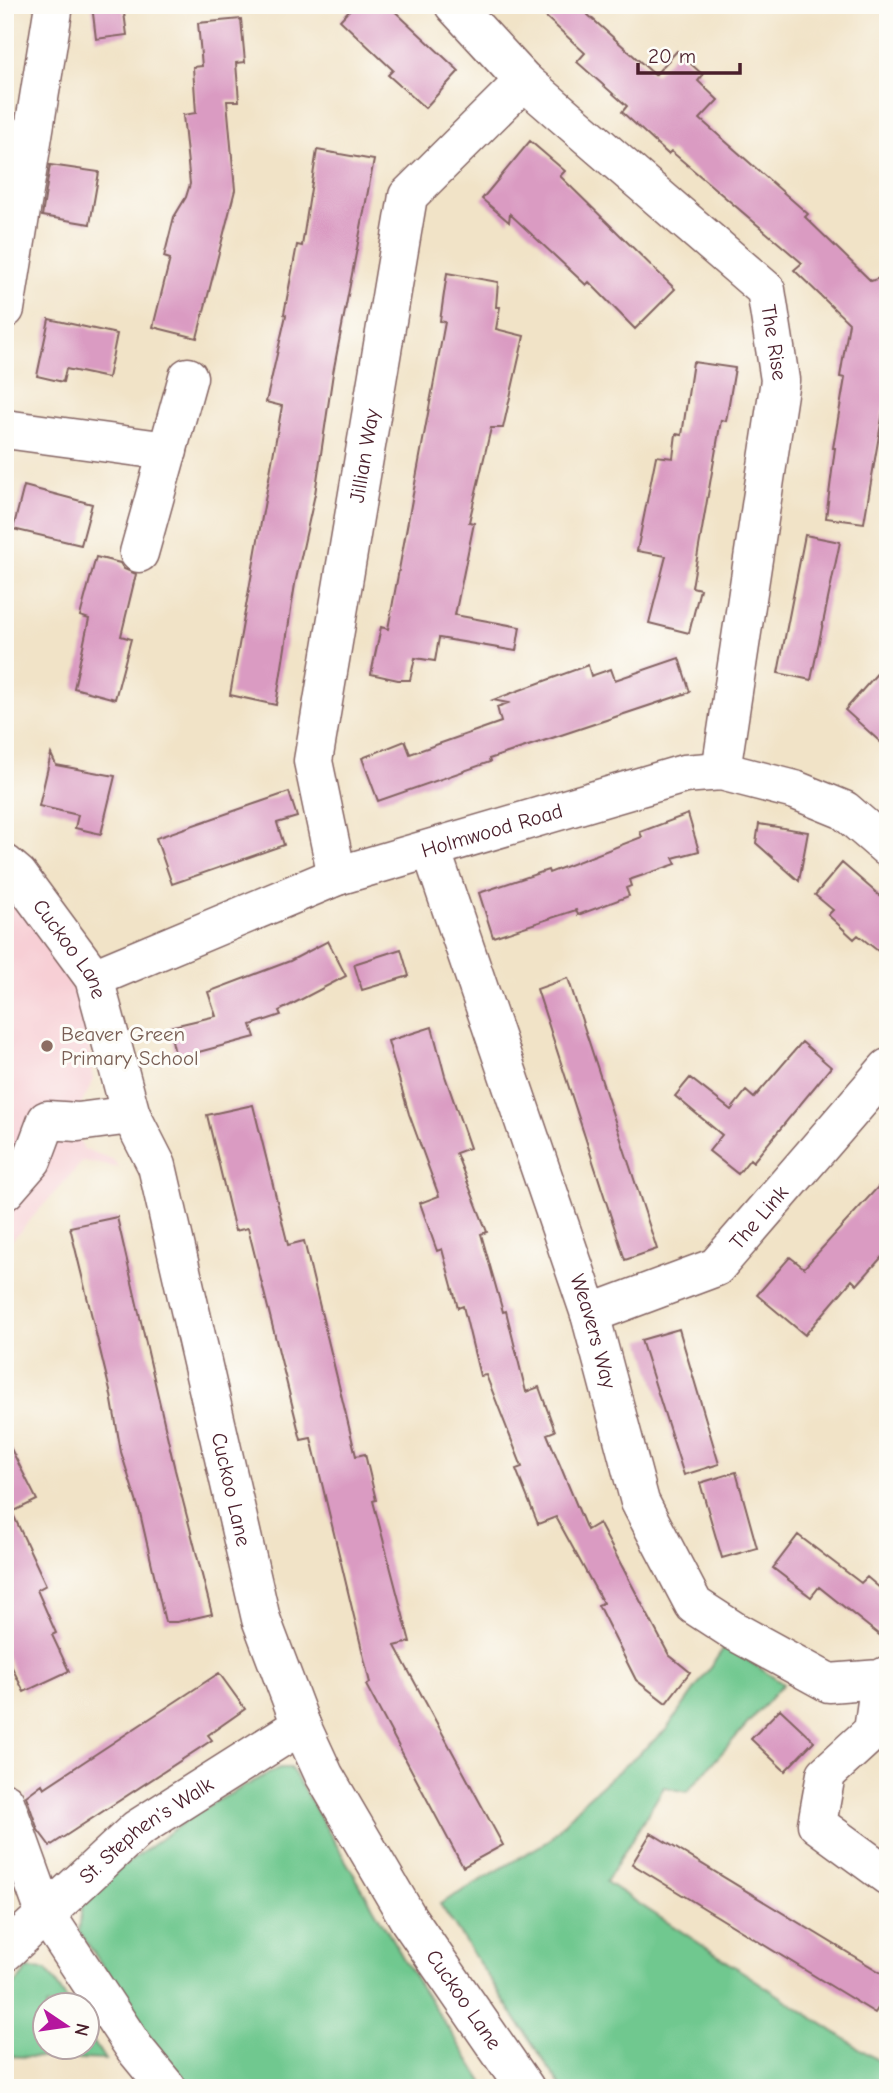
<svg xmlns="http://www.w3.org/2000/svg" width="893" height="2093" font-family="'Comic Neue',sans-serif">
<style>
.built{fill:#f7cfd5}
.green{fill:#6fc88f;stroke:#5c745d;stroke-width:2}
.building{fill:#da9bc2}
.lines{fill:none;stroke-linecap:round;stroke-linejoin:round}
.minor-casing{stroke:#846462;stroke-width:41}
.minor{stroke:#fff;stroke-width:38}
.education-dot{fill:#8d6e63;stroke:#fdfcf7;stroke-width:2.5}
.labels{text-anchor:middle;stroke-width:6;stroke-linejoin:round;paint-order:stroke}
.street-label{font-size:21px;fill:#4a1f2b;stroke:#fdfcf7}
.education-label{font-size:21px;fill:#785e54;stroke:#fdfcf7;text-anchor:start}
</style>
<rect width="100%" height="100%" fill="#fdfcf7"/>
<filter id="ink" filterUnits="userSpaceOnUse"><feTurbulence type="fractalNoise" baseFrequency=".0143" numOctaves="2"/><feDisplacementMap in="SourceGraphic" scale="14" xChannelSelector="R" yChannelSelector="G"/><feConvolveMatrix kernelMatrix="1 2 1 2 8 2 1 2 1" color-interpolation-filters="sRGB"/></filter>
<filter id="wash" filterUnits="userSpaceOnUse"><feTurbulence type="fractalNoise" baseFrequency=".00686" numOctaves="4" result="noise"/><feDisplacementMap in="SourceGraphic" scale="28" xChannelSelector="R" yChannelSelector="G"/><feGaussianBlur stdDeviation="1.57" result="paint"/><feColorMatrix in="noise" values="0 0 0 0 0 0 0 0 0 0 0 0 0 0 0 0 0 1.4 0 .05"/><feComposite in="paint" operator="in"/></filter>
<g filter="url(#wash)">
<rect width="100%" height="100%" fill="#f1e3c7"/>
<!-- built -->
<path class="built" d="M5 887 19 901 85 1009 93 1082 78 1110V1137L84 1149 112 1159 120 1168 83 1161 5 1248Z"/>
<!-- green -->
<path class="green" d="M726 1645 783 1684 687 1792 664 1787 606 1882 888 2067V2088H562L440 1904 548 1841 587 1798 666 1730Z
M279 1768H290L294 1773 412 1973 487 2088H185L79 1931 82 1905 98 1885 200 1810Z
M28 1969 47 1970 70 2005 46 2006V2048H88V2033L105 2060 5 2056V1996Z"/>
<g id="blocks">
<!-- building -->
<path class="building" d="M92 5H123L127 35 96 39Z
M354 5H388L459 71 425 108 388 75 393 70 340 20Z
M533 5H577L655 75 677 51 703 75 698 81 718 100 700 119 808 214 805 217 871 281 888 275V383L864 523 826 518 835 448H833L845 378 840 377 849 323 794 270 802 263 671 151 668 154 622 112 627 106 577 62 585 53Z
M241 19 245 62 236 63 239 101H227L235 190 197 338 153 327 170 259 164 257 174 217 186 197 190 184 183 115 196 113 193 67 202 66 198 23Z
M530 141 565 171 560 176 675 289 635 329 589 282 586 285 510 214 509 222 482 199Z
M317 150 374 160 333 373 315 494 295 584 276 705 230 695 282 406 266 402 286 315 284 314 297 245 302 246Z
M50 165 99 172 90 224 42 216Z
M447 273 498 282 496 307H500L496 329 524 336 503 428H491L469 522 474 523 455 615 520 627 516 651 439 638 435 661 415 658 410 680H398L371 674 381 627 388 629 445 322 440 321Z
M49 319 117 334 108 378 66 369 63 382 37 376Z
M693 362 735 368 726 421 721 420 692 587 700 589 689 633 649 623 666 556 637 551 656 456 673 458 676 434 682 435Z
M24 486 92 504 81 545 13 529Z
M805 535 840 542 811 680 778 673Z
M96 557 120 563 124 569 136 574 121 636 131 639 115 699 74 688 89 619 80 616Z
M679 658 690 692 489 759 490 762 378 801 362 758 405 741 410 754 501 722 497 707 508 703 493 700 588 665 591 676 611 669 615 680Z
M888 661V749L845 710Z
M51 754 56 765 115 776 101 834 75 828 78 815 39 806Z
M289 792 297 817 277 823 284 845 172 884 156 838Z
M688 814 699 851 673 858 676 864 629 880 631 886 626 888 629 896 578 915 576 910 493 937 479 893 548 870 549 873 642 837 640 832Z
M759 824 808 832 799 881 756 843Z
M842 863 888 903V959L858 935 854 939 828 915 833 910 815 895Z
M328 941 346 976 279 1011 281 1015 251 1025 255 1037 176 1058 169 1027 216 1016 208 992 290 961Z
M401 949 409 976 362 990 354 964Z
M568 978 657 1249 625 1260 537 989Z
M432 1027 445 1076 470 1148 456 1153 487 1232 481 1234 503 1312 506 1311 526 1392 539 1387 555 1431 547 1434 587 1530 599 1523 669 1655 690 1672 666 1703 636 1680 598 1605 603 1603 556 1517 538 1524 516 1469 522 1467 486 1375 480 1376 463 1306 458 1308 442 1249 437 1251 420 1203 439 1196 409 1114 388 1041Z
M802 1042 831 1067 753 1162 750 1159 738 1174 709 1151 722 1135 675 1096 690 1078 731 1110 746 1091 754 1098Z
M253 1105 288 1245 304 1241 356 1456 365 1454 376 1500 373 1501 410 1642 395 1646 503 1845 463 1867 366 1685 370 1683 311 1438 301 1440 248 1228 235 1231 207 1115Z
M888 1176V1250L857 1285 852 1280 805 1335 757 1295 790 1257 804 1268Z
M117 1217 175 1470 212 1614 177 1622H165L140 1513 121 1452 111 1395 70 1227Z
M679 1329 719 1464 684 1475 641 1340Z
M5 1437 37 1500 12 1512 46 1585 37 1590 56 1633 52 1635 69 1671 24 1692 5 1653Z
M736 1472 757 1548 722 1558 700 1483Z
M798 1535 861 1583 867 1577 888 1595V1642L819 1587 811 1597 773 1568Z
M219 1673 245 1709 208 1735 212 1740 50 1846 38 1830 26 1796 42 1784 44 1788Z
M780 1709 814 1741 785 1771 751 1739Z
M651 1833 888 1977V1992L875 2013 632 1864Z"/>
</g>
</g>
<g filter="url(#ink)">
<use href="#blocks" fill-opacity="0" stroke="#846462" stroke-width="2"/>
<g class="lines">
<defs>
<g id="minor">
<path id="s1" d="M454 5 524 81 766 290 780 380 721 771"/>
<path d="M5 309 54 5"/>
<path d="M5 429 168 451"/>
<path d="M139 553 188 377"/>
<path id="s2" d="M431 849 590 1314 640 1502 694 1605 734 1631 829 1683 880 1679 888 1675"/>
<path id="s3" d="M5 864 18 875 94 978 131 1115 157 1166 261 1619 301 1725 324 1775 409 1920 525 2088"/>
<path id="s4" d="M337 876 313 761 408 196 524 81"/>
<path id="s5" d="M94 978 337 876 684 774 721 771 795 790 844 810 888 848"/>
<path d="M5 1191 32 1160 47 1120 78 1122 131 1115"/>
<path id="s6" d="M590 1314 716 1267 888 1068"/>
<path d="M880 1679 873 1731 826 1774 817 1824 888 1876"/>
<path d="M5 1802 45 1913 135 2049 167 2088"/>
<path id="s7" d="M5 1952 137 1829 301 1725"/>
</g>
</defs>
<!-- minor casing -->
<use href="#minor" class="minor-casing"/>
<!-- minor -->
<use href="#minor" class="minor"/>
</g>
</g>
<!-- markers -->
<circle class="education-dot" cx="47" cy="1046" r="7"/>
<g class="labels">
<!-- street labels -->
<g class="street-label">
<text dy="7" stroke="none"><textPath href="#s1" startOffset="476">The Rise</textPath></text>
<text dy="7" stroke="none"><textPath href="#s4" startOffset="427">Jillian Way</textPath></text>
<text dy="7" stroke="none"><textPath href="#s5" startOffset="425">Holmwood Road</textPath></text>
<text dy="7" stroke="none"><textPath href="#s3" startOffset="108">Cuckoo Lane</textPath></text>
<text dy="7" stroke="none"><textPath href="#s6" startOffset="200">The Link</textPath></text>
<text dy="7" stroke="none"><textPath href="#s2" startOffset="509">Weavers Way</textPath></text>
<text dy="7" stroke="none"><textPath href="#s3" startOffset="676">Cuckoo Lane</textPath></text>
<text dy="7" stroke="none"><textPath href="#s7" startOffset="187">St. Stephen's Walk</textPath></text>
<text dy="7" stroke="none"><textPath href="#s3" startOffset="1242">Cuckoo Lane</textPath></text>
</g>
<!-- education labels -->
<g class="education-label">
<text x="61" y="1041">Beaver Green<tspan x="61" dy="24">Primary School</tspan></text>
</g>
</g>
<!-- margin -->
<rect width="893" height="2093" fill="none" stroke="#fdfcf7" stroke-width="28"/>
<!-- north arrow -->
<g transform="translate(66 2026) rotate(103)"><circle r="33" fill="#fdfcf7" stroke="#b5a4a5" stroke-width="2"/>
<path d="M0-5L12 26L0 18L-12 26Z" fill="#b5179e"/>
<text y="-10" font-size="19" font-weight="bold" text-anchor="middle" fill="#4a1f2b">N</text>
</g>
<!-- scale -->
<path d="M638 63v10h102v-10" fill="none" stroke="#4a1f2b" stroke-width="3.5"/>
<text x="648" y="63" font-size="21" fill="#4a1f2b" stroke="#fdfcf7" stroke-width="5" paint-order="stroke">20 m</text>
</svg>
